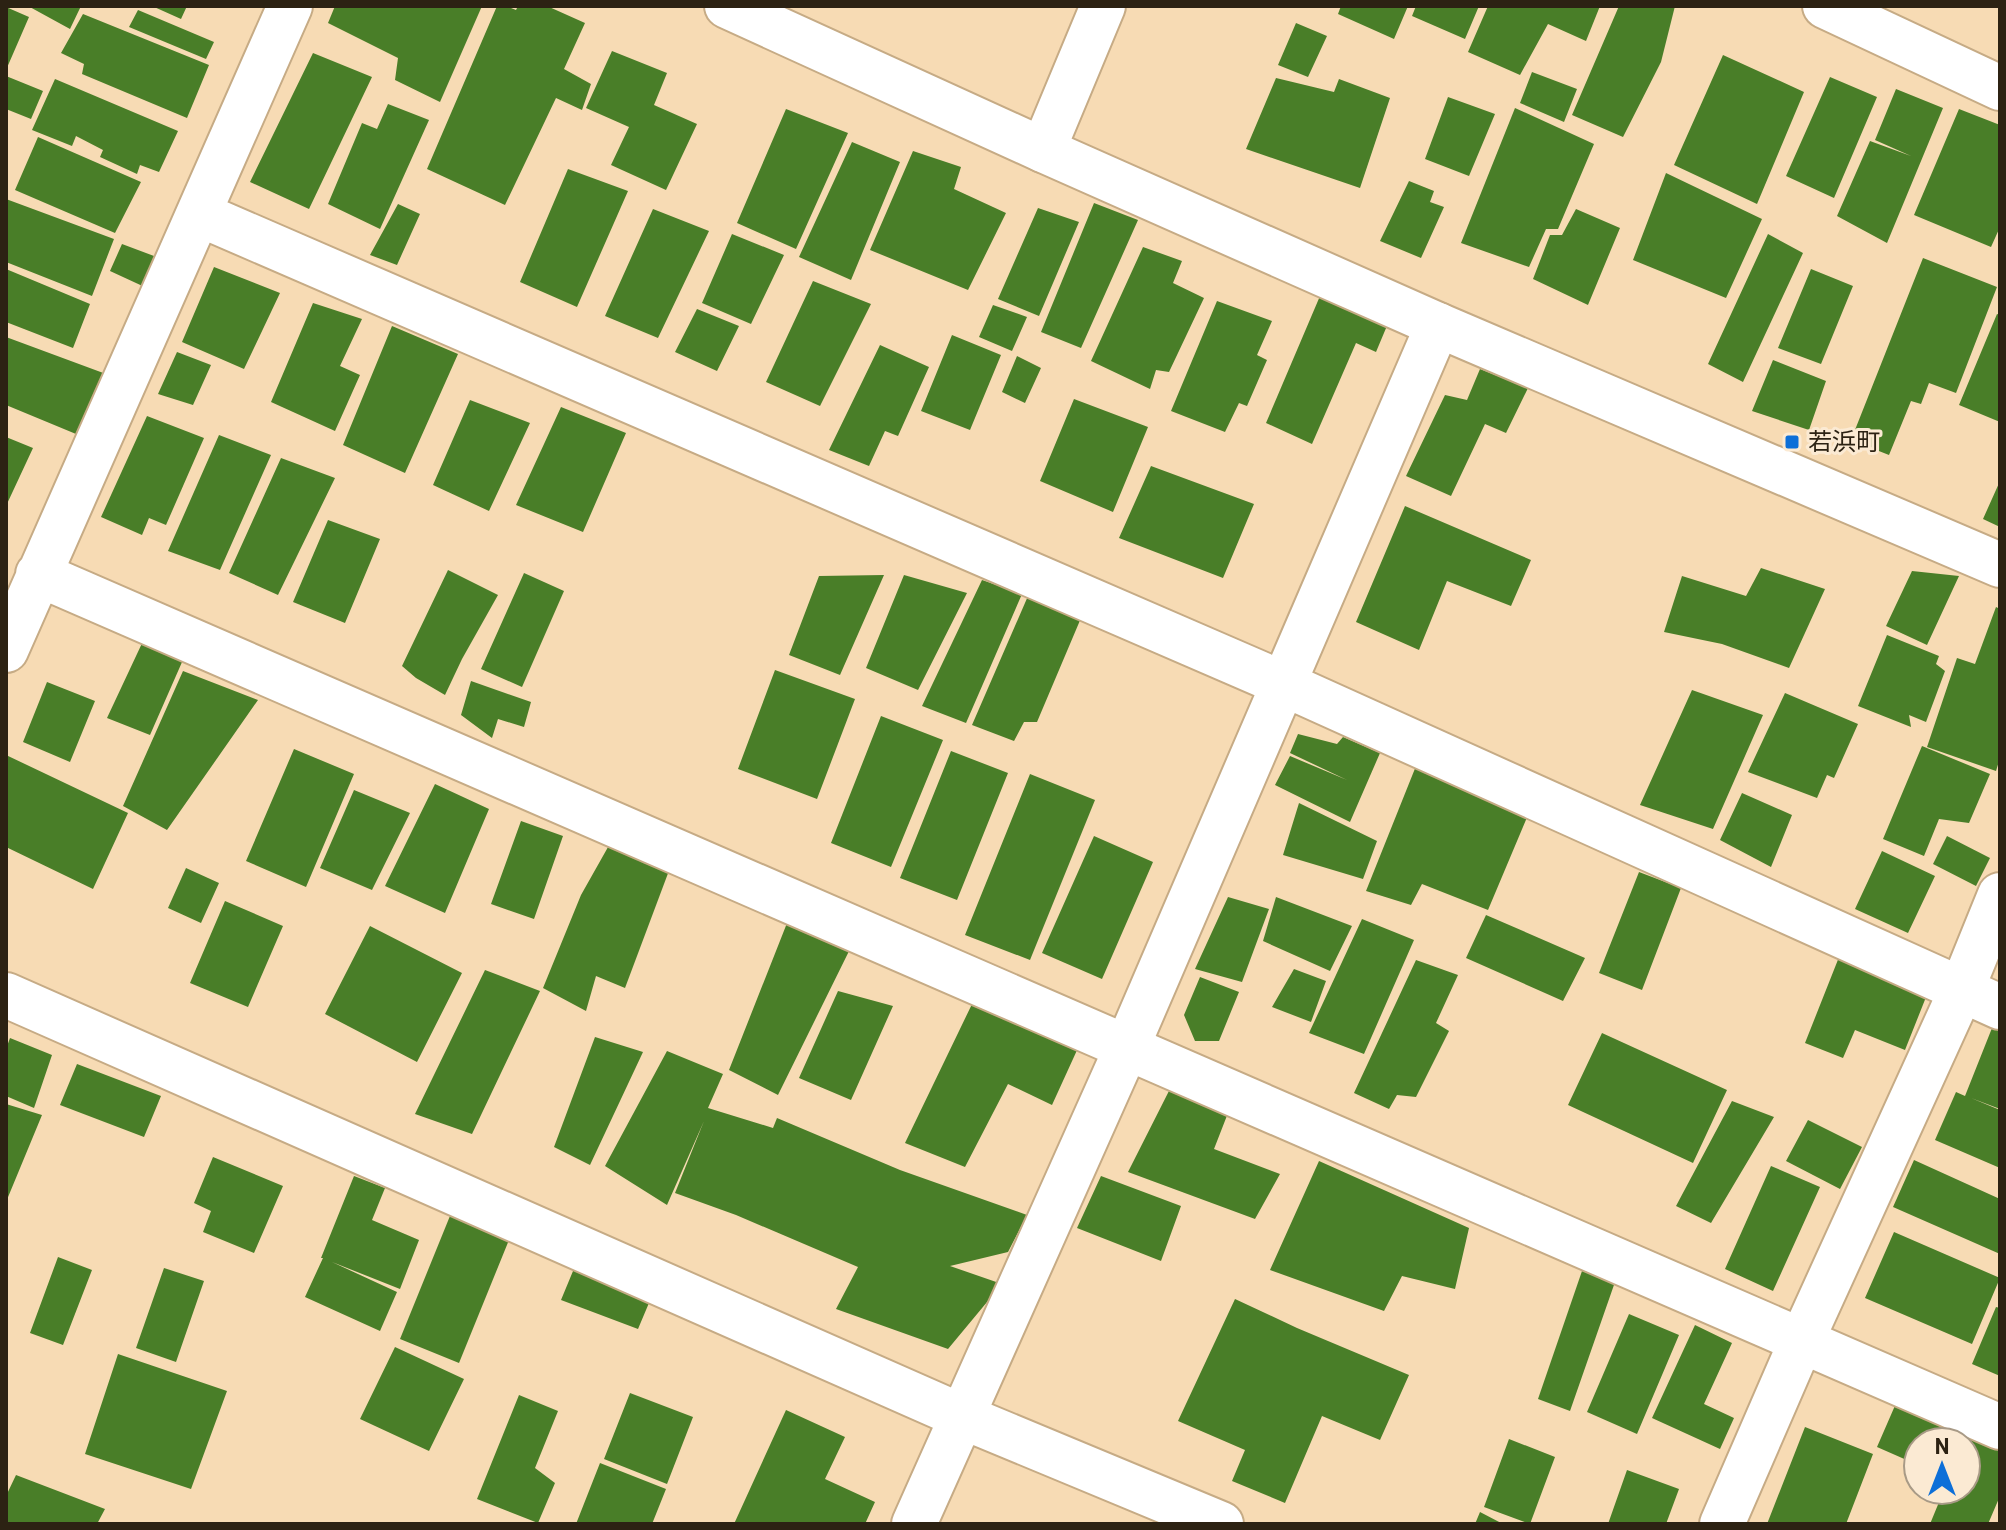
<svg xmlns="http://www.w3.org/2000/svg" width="2006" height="1530" font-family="Barlow,'Noto Sans JP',sans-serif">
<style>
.building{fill:#497e28}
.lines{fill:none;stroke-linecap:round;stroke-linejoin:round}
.minor-casing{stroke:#c6ab85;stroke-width:48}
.tertiary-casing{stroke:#c6ab85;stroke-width:48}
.minor{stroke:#fff;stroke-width:44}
.tertiary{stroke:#fff;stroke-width:44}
.poi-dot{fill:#0d6fd8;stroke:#fbead3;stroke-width:3}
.labels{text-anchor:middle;stroke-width:6;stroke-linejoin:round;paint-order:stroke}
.poi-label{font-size:24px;fill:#2c2213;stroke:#fbead3;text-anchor:start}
</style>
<rect width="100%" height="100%" fill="#f7dbb4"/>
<!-- building -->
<path class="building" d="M28 6H81L70 29Z
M152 6H187L181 19Z
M335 6H482L440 102 395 80 398 58 328 23Z
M497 6H506L516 10 518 6H547L585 23 564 69 591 84 582 110 556 98 505 205 427 169Z
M1341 6H1408L1394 39 1338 14Z
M1416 6H1479L1465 39 1412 16Z
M1488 6H1600L1586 41 1548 24 1520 75 1468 52Z
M1619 6H1675L1661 62 1623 137 1572 115Z
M6 7 29 17 6 70Z
M138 10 214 42 206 59 129 27Z
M83 14 209 65 187 118 82 74 84 64 61 53Z
M1296 23 1327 36 1308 77 1278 65Z
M612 51 667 73 654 105 697 124 666 190 611 165 629 127 586 108Z
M313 53 372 77 309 209 250 182Z
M1723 55 1804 92 1757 204 1674 165Z
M1532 72 1577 89 1564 122 1520 103Z
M6 76 43 91 31 119 6 109Z
M1830 77 1877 97 1834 198 1786 176Z
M1276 78 1334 92 1339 79 1390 98 1360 188 1246 149Z
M55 79 178 131 159 172 140 165 137 174 100 157 103 150 76 136 72 146 32 130Z
M1896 89 1943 108 1887 243 1837 216 1870 141 1911 156 1875 140Z
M1448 97 1495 114 1469 176 1425 159Z
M388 104 429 120 380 229 328 204 362 123 377 129Z
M1515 108 1594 144 1558 229H1546L1529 267 1461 243Z
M786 109 848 133 796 249 737 223Z
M1959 109 2000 125V227L1991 247 1914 215Z
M38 137 141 182 115 233 15 190Z
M852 142 900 162 851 280 799 257Z
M913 151 961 167 954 189 1006 213 968 290 870 250Z
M568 169 628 191 577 307 520 282Z
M1666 173 1762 219 1726 298 1633 260Z
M1409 181 1434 191 1430 202 1444 207 1421 258 1380 241Z
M6 199 114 239 92 296 6 262Z
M1094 203 1138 220 1081 348 1041 332Z
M398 204 420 214 397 265 370 255Z
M1038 208 1079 222 1039 316 998 299Z
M653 209 709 231 658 338 605 316Z
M1576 209 1620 228 1588 305 1533 279 1550 235H1562Z
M732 234 784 255 751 324 702 303Z
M1768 234 1803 253 1743 382 1708 364Z
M122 244 162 259 149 289 110 271Z
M1143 247 1182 261 1173 283 1204 298 1169 372 1156 370 1150 389 1091 361Z
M1923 258 1997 287 1956 393 1929 383 1921 404 1911 401 1889 455 1851 440Z
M214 267 280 293 244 369 182 342Z
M6 269 90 304 73 348 6 322Z
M1811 269 1853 286 1821 364 1778 348Z
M813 281 871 304 820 406 766 382Z
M1320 296 1389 321 1376 352 1356 343 1312 444 1266 423Z
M1217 301 1272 321 1257 355 1267 360 1247 406 1239 403 1225 432 1171 411Z
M313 303 362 319 340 366 360 375 335 431 271 402Z
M993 305 1027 317 1012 351 979 337Z
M697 309 739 326 717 371 675 352Z
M1997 314 2000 315V422L1959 405Z
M392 326 458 354 405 473 343 445Z
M952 335 1001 355 970 430 921 411Z
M6 337 106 374 76 434 6 405Z
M880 345 929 367 898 436 885 431 869 466 829 450Z
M177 352 211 365 193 405 158 394Z
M1017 356 1041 368 1025 403 1002 392Z
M1773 360 1826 381 1809 430 1752 411Z
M1480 369 1528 388 1506 433 1485 424 1451 496 1406 476 1445 395 1467 400Z
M1074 399 1148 427 1113 512 1040 481Z
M470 400 530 423 489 511 433 485Z
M561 407 626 433 583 532 516 505Z
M147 416 204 438 166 525 149 518 142 535 101 517Z
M219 435 271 455 220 570 168 551Z
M6 437 33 448 6 506Z
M281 458 335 478 278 595 229 573Z
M1151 466 1254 504 1223 578 1119 538Z
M2000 481V527L1983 519Z
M1405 506 1531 560 1511 606 1447 581 1419 650 1356 622Z
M328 520 380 539 345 623 293 602Z
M1761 568 1825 589 1789 668 1722 644 1664 632 1682 576 1746 596Z
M448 570 498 595 462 659 445 695 416 678 402 666Z
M1912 571 1959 576 1927 645 1886 626Z
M524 573 564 591 522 687 481 669Z
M884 575 840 675 789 655 819 576Z
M904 575 967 593 918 690 866 668Z
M982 580 1022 594 966 723 922 706Z
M1028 596 1081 618 1037 722H1024L1014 741 972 725Z
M1996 607 2000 609V758L1996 771 1927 747 1957 658 1975 664Z
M1887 635 1939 656 1936 664 1945 671 1926 722 1909 715 1911 727 1858 706Z
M144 639 186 653 150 735 107 718Z
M775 670 855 699 817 799 738 769Z
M183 671 258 700 167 830 123 806Z
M471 681 531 702 524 727 498 719 492 738 461 715Z
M47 682 95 701 70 762 23 742Z
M1692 690 1763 715 1713 829 1640 805Z
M1785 693 1858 724 1834 778 1827 775 1817 798 1748 772Z
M881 716 943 740 891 867 831 843Z
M1298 734 1337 744 1343 737 1380 753 1350 822 1275 785 1290 756 1347 780 1290 753Z
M1922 746 1990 774 1969 823 1939 819 1924 856 1883 839Z
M294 749 354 774 306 887 246 861Z
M951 751 1008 773 957 900 900 878Z
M6 755 128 813 93 889 6 847Z
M1416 766 1528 815 1488 910 1422 884 1411 905 1366 891Z
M1030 774 1095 800 1030 960 965 935Z
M435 784 489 809 445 913 385 886Z
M354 790 410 813 372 890 320 868Z
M1742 793 1792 815 1771 867 1720 840Z
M1299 803 1377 841 1363 879 1283 855Z
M521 821 563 836 534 919 491 904Z
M1094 836 1153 862 1102 979 1042 953Z
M1947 836 1990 858 1976 886 1933 864Z
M612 840 670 868 625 988 596 976 586 1011 543 988 581 895Z
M1882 851 1935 876 1908 933 1855 909Z
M186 868 219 883 201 923 168 908Z
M1639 872 1681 888 1642 990 1599 973Z
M1228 897 1269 909 1242 982 1195 969Z
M1276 897 1352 926 1330 971 1263 941Z
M225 901 283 926 248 1007 190 983Z
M1486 915 1585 958 1563 1001 1466 958Z
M789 918 853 943 778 1095 729 1070Z
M1362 919 1414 940 1364 1054 1309 1033Z
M370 926 462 973 417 1062 325 1014Z
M1843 947 1932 982 1905 1050 1855 1030 1843 1058 1805 1043Z
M1416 960 1458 975 1436 1023 1449 1031 1416 1097 1397 1095 1389 1109 1354 1093Z
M1294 969 1326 981 1311 1022 1272 1007Z
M485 970 540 991 472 1134 415 1114Z
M1200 977 1239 992 1219 1041H1195L1184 1015Z
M838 991 893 1006 851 1100 799 1078Z
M973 1002 1078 1048 1052 1105 1008 1084 965 1167 905 1143Z
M1992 1028 2000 1031V1109L1971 1098 2000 1110V1168L1935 1140 1956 1092 1965 1096Z
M1602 1033 1727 1090 1693 1163 1568 1105Z
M595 1037 643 1052 590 1165 554 1147Z
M10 1038 52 1055 34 1108 6 1096V1049Z
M667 1051 723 1074 708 1108 773 1128 777 1118 900 1170 1027 1215 1008 1252 950 1266 1002 1284 948 1349 836 1309 858 1267 736 1215 675 1193 704 1121 667 1205 605 1166Z
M77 1064 161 1096 144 1137 60 1105Z
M1172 1085 1228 1113 1214 1149 1280 1174 1255 1219 1128 1172Z
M1732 1101 1774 1117 1711 1223 1676 1206Z
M6 1104 42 1115 6 1202Z
M1808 1120 1862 1147 1840 1189 1786 1161Z
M213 1157 283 1186 254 1253 203 1232 211 1211 194 1203Z
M1914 1160 2000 1199V1254L1893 1207Z
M1319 1161 1469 1228 1455 1289 1402 1276 1384 1311 1270 1270Z
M1771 1166 1820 1187 1773 1291 1725 1269Z
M354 1176 385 1188 372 1220 419 1240 400 1289 332 1262 397 1292 380 1331 305 1297 323 1258H321Z
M1101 1176 1181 1206 1161 1261 1077 1228Z
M452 1211 511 1235 459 1363 400 1339Z
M1894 1232 2000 1278 1972 1344 1865 1298Z
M58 1257 92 1270 63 1345 30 1333Z
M578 1259 654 1291 638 1329 561 1300Z
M164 1268 204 1281 176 1362 136 1348Z
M1582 1271 1615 1282 1570 1411 1538 1399Z
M1235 1299 1297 1328 1409 1375 1380 1440 1322 1416 1285 1503 1232 1481 1245 1450 1178 1421Z
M1996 1307 2000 1308V1376L1972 1364Z
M1629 1314 1679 1335 1637 1434 1587 1412Z
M1695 1325 1732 1343 1704 1404 1734 1418 1720 1449 1652 1418Z
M395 1347 464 1379 429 1451 360 1419Z
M118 1354 227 1391 191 1489 85 1454Z
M630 1393 693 1417 667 1484 604 1459Z
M519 1395 558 1411 535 1468 555 1483 538 1523 477 1499Z
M1897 1401 2000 1445V1496L1988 1524H1930L1944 1490H1966V1442H1918V1465L1877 1447Z
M786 1410 845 1437 825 1479 875 1502 865 1524H734Z
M1805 1427 1873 1454 1846 1524H1767Z
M1509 1439 1555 1457 1530 1524 1484 1507Z
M600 1463 666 1489 652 1524H576Z
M1627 1470 1679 1489 1666 1524H1608Z
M16 1475 105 1509 97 1524H6V1496Z
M1480 1512 1503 1524H1475Z"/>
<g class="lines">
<defs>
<path id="minor" d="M1825 6 2000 88
M1043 150 1103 6
M199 214 1284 684 2000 1007
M38 574 2000 1427
M6 650 290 6
M6 995 961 1416 1221 1524
M914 1524 1127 1047 1438 325"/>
<path id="tertiary" d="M727 6 1043 150 1438 325 2000 565
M1722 1524 1801 1342 1961 991 2000 895"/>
</defs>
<!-- minor casing -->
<use href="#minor" class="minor-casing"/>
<!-- tertiary casing -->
<use href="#tertiary" class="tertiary-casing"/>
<!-- minor -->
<use href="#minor" class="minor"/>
<!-- tertiary -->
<use href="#tertiary" class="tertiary"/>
</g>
<!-- markers -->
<rect class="poi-dot" x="1784" y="434" width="16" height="16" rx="4"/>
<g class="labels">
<!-- poi labels -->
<g class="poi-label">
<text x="1808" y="450">若浜町</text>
</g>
</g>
<!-- border -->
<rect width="2006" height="1530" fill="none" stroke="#2c2213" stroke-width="16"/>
<!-- north arrow -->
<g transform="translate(1942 1466)"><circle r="38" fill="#fbead3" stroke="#a89a86" stroke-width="2"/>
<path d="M0-6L14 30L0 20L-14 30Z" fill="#0d6fd8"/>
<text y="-12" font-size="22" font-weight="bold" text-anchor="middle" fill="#2c2213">N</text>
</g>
</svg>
